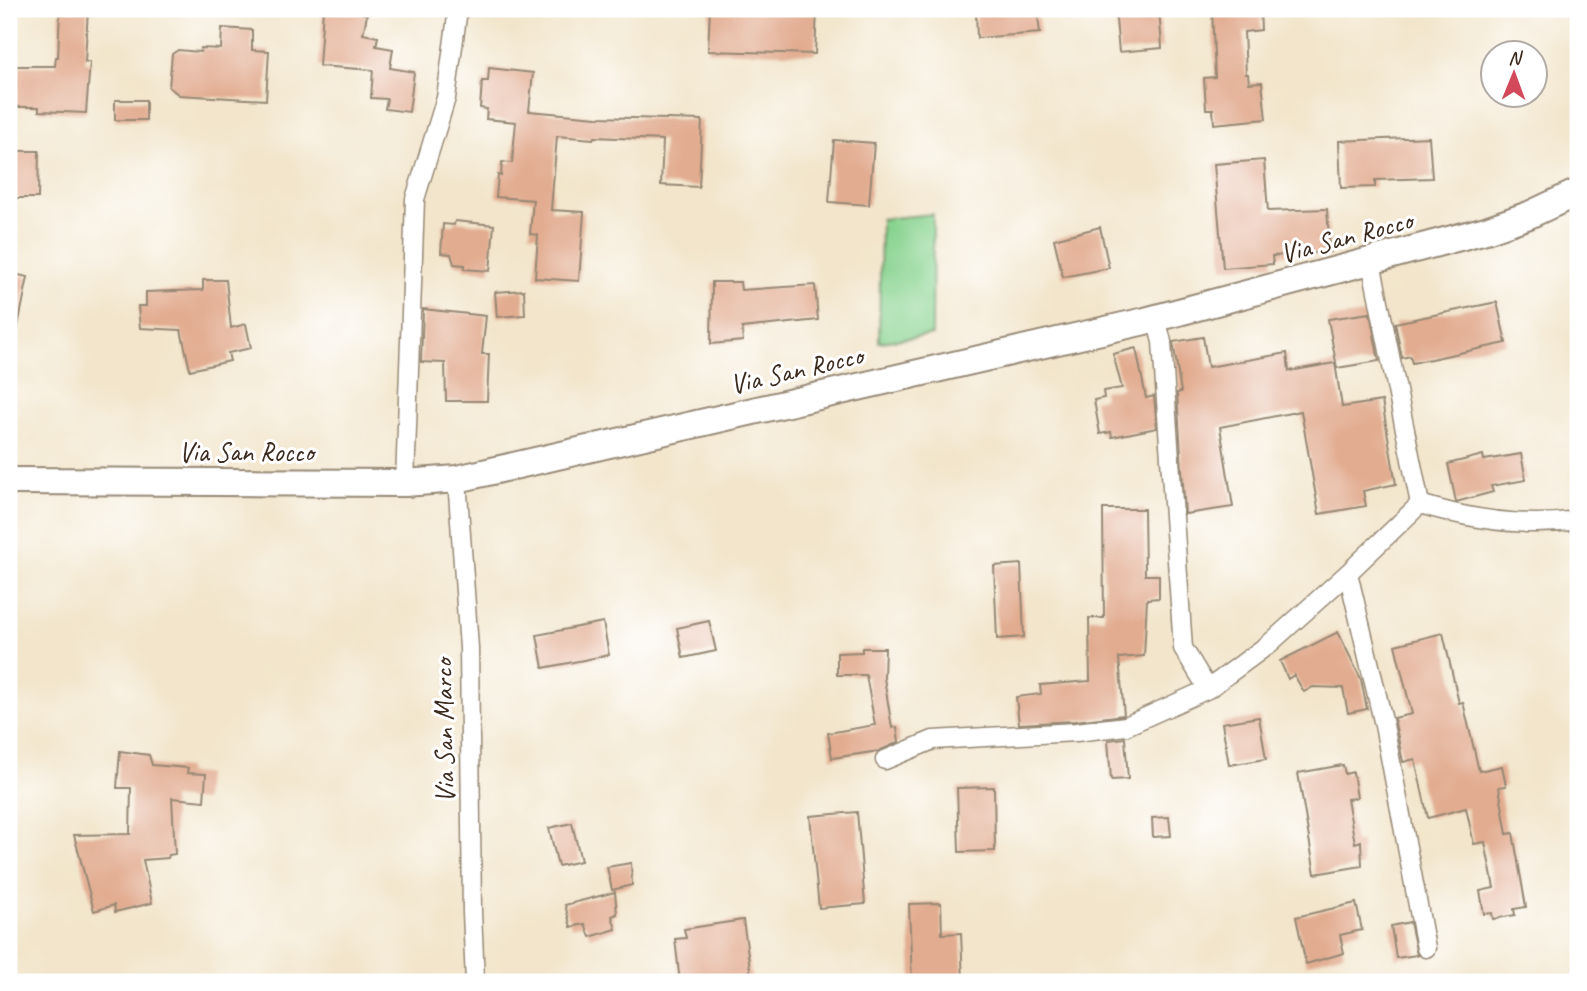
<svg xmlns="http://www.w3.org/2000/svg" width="1587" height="991" font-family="Caveat,sans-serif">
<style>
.green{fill:#88d38f;stroke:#627e56;stroke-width:2}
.building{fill:#e2ac90}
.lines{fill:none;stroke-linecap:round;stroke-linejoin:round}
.street-casing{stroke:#968874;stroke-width:21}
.secondary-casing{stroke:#968874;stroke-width:30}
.street{stroke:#fff;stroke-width:18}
.secondary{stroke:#fff;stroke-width:26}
.labels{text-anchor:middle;stroke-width:6;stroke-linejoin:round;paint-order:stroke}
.street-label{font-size:28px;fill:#3b2a1e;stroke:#fff}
</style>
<rect width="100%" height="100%" fill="#fff"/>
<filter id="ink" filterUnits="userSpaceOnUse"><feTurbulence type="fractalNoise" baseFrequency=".0143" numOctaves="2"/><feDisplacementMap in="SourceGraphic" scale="14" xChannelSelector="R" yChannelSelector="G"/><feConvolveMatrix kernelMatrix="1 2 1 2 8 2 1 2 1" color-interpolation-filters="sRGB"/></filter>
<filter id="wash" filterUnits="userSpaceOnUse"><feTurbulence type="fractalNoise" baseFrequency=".00686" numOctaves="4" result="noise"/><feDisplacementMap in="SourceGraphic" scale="28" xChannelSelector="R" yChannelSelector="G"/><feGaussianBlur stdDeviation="1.57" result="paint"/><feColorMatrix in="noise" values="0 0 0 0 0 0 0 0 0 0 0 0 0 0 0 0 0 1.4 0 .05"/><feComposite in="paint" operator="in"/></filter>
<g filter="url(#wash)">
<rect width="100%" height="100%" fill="#f2e5cb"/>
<!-- green -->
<path class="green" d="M933 214 932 335 879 342 881 219Z"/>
<g id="blocks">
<!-- building -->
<path class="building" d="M60 9H88L85 62H90L86 113 39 111V107H9V66H55L56 57H58Z
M323 9H360L362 13 367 15 363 34 378 37 376 46 393 49 390 68 414 72 409 112 385 109 387 99 371 98 373 70 319 66Z
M710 9H817L815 54 708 51Z
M1037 9 1040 33 977 38 976 12Z
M1115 9H1159L1162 48 1119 52Z
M1212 9H1260L1261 30 1244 32 1246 74H1248L1249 83 1262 82 1266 119 1214 124 1213 109H1206L1204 78 1215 77Z
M222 28 252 30V50L269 51 266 100 179 95 169 87 172 54 178 50 200 52 201 48 221 49Z
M489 68 533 73 529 111 597 117 702 120 699 187 661 185 663 140 594 137 593 139 557 136 551 210 584 212 579 281 535 278 538 235 530 234 533 200 496 197 498 175 501 176 502 162 512 163 516 122 486 119 487 109 480 108 482 81H488Z
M115 100H146V120H115Z
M1429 137 1432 178 1375 180V187L1341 188 1339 141Z
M834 140 874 143 869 205 829 202Z
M16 151H39L38 198H15Z
M1264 160 1268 211 1327 209 1330 252 1272 256 1273 264 1223 268 1214 164Z
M455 221 494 225 490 271 464 269 465 265 454 264 451 254 441 253 443 224 454 225Z
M1100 227 1109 268 1063 277 1054 239Z
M9 273 28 277 17 331 9 330Z
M203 280H226L231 328 246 324 251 348 228 353 230 361 190 370 181 330 140 328 138 306H146V292L203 290Z
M712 282H740L741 290 815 285 818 320 742 328 743 341 711 344Z
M524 290 525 315 497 317 495 292Z
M1497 302 1506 343 1412 363 1410 356 1402 358 1395 323Z
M423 309 486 316 482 354H489L487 401H446L445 363 421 362Z
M1370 313 1379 361 1337 368 1328 319Z
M1203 337 1208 367 1287 353 1289 371 1335 363 1342 407 1382 401 1396 484 1363 491 1366 506 1319 514 1301 411 1220 427 1233 507 1185 514 1177 393 1181 392 1173 342Z
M1136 348 1146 398 1154 396 1157 428 1112 437 1111 432 1100 434 1094 400 1104 398 1103 391 1122 388 1113 354Z
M1521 454 1526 480 1491 486 1493 492 1456 502 1448 464 1483 455 1484 460Z
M1103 509H1144L1145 575H1159V598L1147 599 1144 656 1119 658 1124 715 1075 721 1019 724 1016 697 1041 694 1040 685 1090 681 1089 618H1104Z
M1021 564 1024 637 997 639 994 566Z
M709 621 716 651 683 658 677 628Z
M603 622 609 655 543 668 537 635Z
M1338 632 1361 679 1367 709 1348 713 1343 688 1313 687 1304 692 1294 675 1288 679 1280 661Z
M1443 633 1459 703 1463 702 1479 771 1502 766 1506 786 1499 787 1507 834 1513 833 1526 907 1514 909 1515 915 1493 919 1492 913 1484 914 1480 891 1494 888 1485 842 1474 844 1466 808 1428 818 1415 759 1403 762 1394 718 1412 714 1395 645Z
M862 648H885L884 678 892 728 897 727 899 742 879 751 832 758 828 733 875 725 866 675H837V653L862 652Z
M1259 717 1266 759 1229 765 1222 723Z
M1125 738 1128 779 1111 780 1108 740Z
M120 751 149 755 152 765 188 768 187 773 206 774 204 801 172 798 175 854 169 855 168 858 143 860 152 903 115 912 114 905 94 911 74 835 130 834 131 788H117Z
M1343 765 1345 774 1353 772 1357 798 1347 799 1355 843 1361 841 1362 866 1315 874 1298 773Z
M994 787 995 851 959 852 957 788Z
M857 812 865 904 819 908 810 816Z
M1169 817 1171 836 1153 837 1152 818Z
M572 823 581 861 558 866 549 828Z
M631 863 632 885 612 890 607 867Z
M615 892 617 914 612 916 616 929 590 937 585 924 571 927 565 905Z
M941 903 942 934 961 933 963 982H912L909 904Z
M1356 903 1362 930 1340 935 1344 953 1306 964 1296 917Z
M743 920 752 982H680L675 939 686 938 684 929Z
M1410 922 1417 955 1396 958 1391 926Z"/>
</g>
</g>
<g filter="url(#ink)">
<use href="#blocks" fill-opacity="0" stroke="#968874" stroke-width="2"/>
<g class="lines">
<defs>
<path id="street" d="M1156 318 1162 342 1183 648 1208 689
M457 479 469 648 472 912 475 982
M405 483 415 199 446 98 458 9
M1420 504C1472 520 1524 528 1578 520
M1348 573 1384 725 1426 948
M885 760 933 740 1076 732 1126 726 1208 689 1269 644 1348 573 1420 504 1371 262"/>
<path id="secondary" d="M9 481 405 483 457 479 1145 321 1486 230 1529 215 1578 192"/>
</defs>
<!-- street casing -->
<use href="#street" class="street-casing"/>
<!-- secondary casing -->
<use href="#secondary" class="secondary-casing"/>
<!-- street -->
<use href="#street" class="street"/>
<!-- secondary -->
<use href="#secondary" class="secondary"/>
</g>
</g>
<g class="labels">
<!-- street labels -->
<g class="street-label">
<text transform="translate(1346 236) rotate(-15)" y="10">Via San Rocco</text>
<text transform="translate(796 369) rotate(-13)" y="10">Via San Rocco</text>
<text x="246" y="461">Via San Rocco</text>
<text transform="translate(443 731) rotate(-91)" y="10">Via San Marco</text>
</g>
</g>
<!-- margin -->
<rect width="1587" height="991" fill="none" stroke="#fff" stroke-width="35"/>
<!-- north arrow -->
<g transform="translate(1514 74) rotate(1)"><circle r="33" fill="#ffffff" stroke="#b1aaa5" stroke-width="2"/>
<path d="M0-5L12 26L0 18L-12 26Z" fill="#d1495b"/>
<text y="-10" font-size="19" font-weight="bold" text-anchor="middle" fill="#3b2a1e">N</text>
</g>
</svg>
